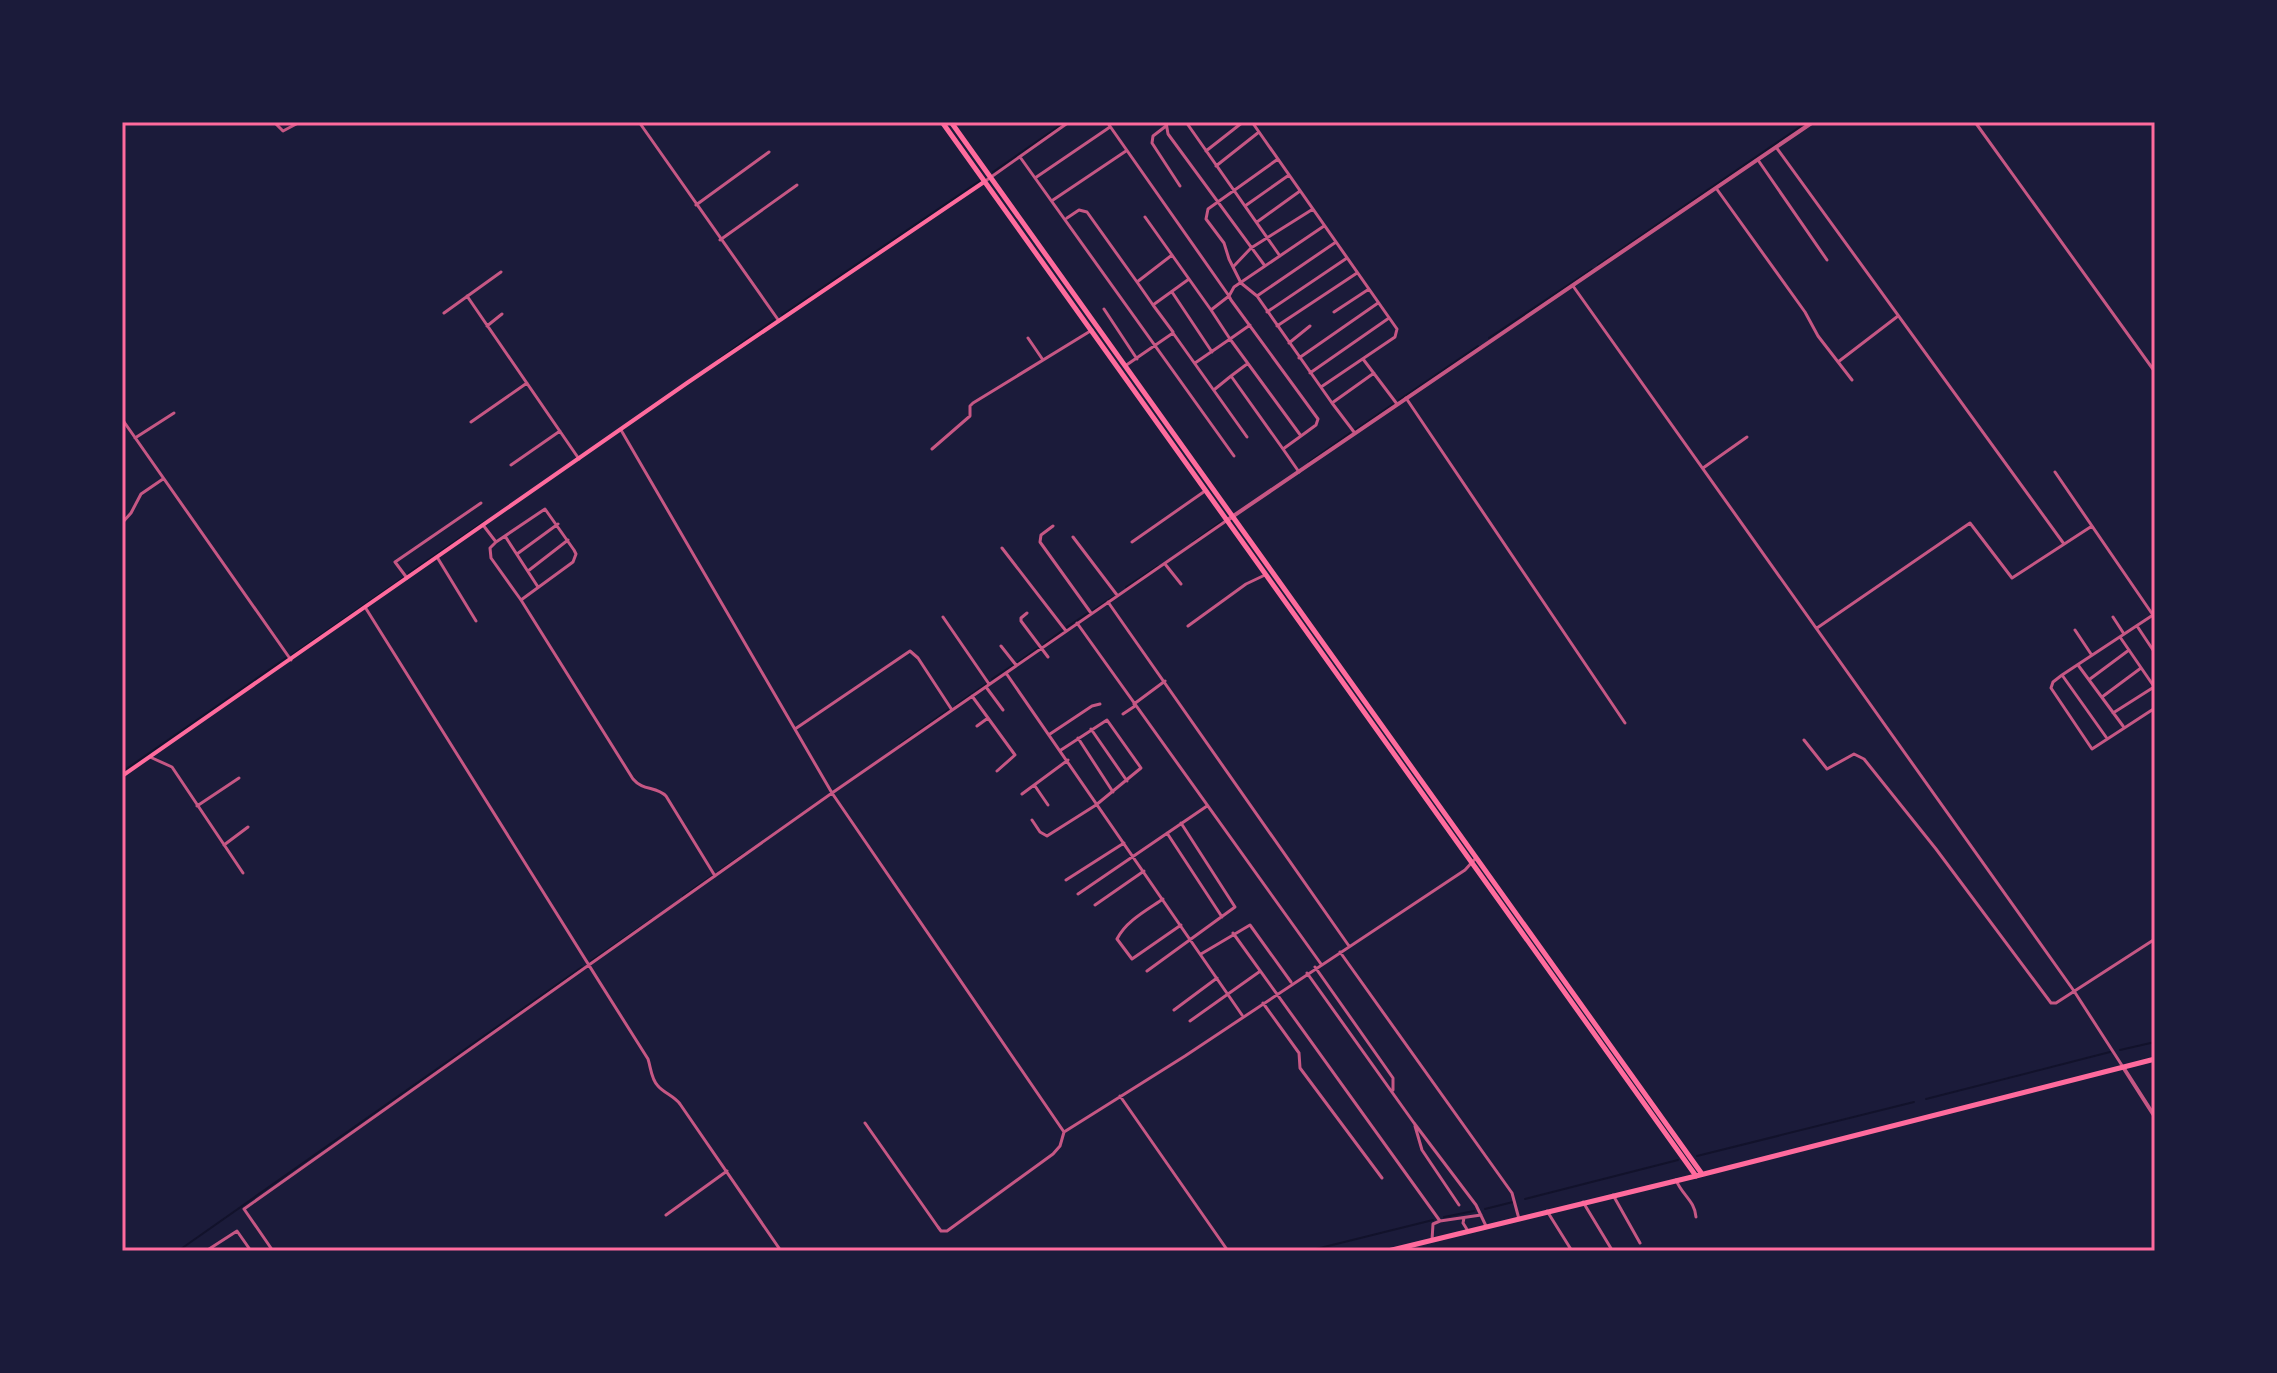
<svg xmlns="http://www.w3.org/2000/svg" width="2277" height="1373" font-family="Lato,sans-serif">
<style>
.lines{fill:none;stroke-linecap:round;stroke-linejoin:round}
.stream{stroke:#12122b;stroke-width:2}
.minor{stroke:#c65784;stroke-width:3}
.tertiary{stroke:#c65784;stroke-width:4}
.secondary{stroke:#ff6b9d;stroke-width:4}
.primary{stroke:#ff6b9d;stroke-width:5}
.trunk{stroke:#ff6b9d;stroke-width:5}
.neatline{fill:none;stroke:#ff6b9d;stroke-width:3}
</style>
<rect width="100%" height="100%" fill="#1b1b3a"/>
<g class="lines">
<!-- stream -->
<path class="stream" d="M993 172 1065 122
M1598 265 1807 122
M782 315 981 180
M1489 338 1592 269
M719 359 774 320
M1399 400 1478 346
M1355 430 1393 404
M1309 462 1350 433
M1193 542 1221 522
M409 573 485 521
M1126 587 1158 566
M1092 611 1113 597
M1067 627 1088 613
M1044 644 1063 630
M292 655 403 578
M1018 662 1038 648
M992 679 1013 665
M956 705 986 684
M900 744 948 710
M122 772 286 658
M719 871 745 853
M683 896 712 876
M591 961 652 919
M2120 1050 2155 1042
M1926 1099 2110 1052
M1697 1156 1914 1102
M1525 1199 1678 1160
M1485 1209 1513 1202
M1444 1217 1474 1211
M178 1251 582 967
M1308 1251 1433 1220"/>
<!-- minor -->
<path class="minor" d="M274 122 283 131 300 122
M639 122 779 321
M1107 122 1229 296 1234 287 1265 266
M1166 122 1168 134 1265 266 1324 226
M1186 122 1280 256
M1252 122 1397 329 1395 337 1321 387
M1975 122 2155 372
M1166 126 1153 136 1152 143 1180 186
M1110 127 1035 178 1234 456
M1776 147 2064 544
M1206 151 1243 122
M1020 157 1035 178
M1278 159 1208 209 1206 219 1224 243 1229 259 1241 283 1257 296 1332 403 1374 373
M1758 160 1827 260
M1216 166 1259 132
M984 182 1069 122
M1716 188 1805 312 1818 336 1852 380
M1053 200 1126 151
M696 205 769 152
M1245 206 1289 175
M1145 217 1172 255
M1067 218 1079 210 1087 212 1137 282
M1257 222 1300 191
M720 240 797 185
M1233 267 1251 248 1313 209
M1573 286 2074 991 2123 1067
M1172 292 1212 352
M467 296 579 459
M1257 296 1336 242
M1153 305 1137 282 1172 255 1189 279
M1104 309 1137 359
M1267 312 1347 258
M1334 312 1369 289
M444 313 501 272
M487 326 502 314
M1277 326 1357 273
M1173 332 1153 305 1189 279 1211 310
M1028 338 1043 360
M1289 343 1310 326
M1299 358 1378 303
M1363 359 1397 404
M1838 362 1898 316
M1195 363 1230 339 1301 436 1316 425 1318 419 1231 300 1229 296 1211 310 1230 339 1250 325
M1125 366 1173 333 1247 437
M1310 373 1389 318
M1231 376 1247 364
M1215 389 1231 376 1283 449 1301 436
M1406 398 1625 723
M1332 403 1354 432
M122 419 291 660
M471 422 527 383
M621 430 832 793 1064 1132
M135 438 174 413
M932 449 970 416V406L973 403 1092 330
M1283 449 1299 472
M511 465 560 431
M1703 468 1747 437
M2055 472 2155 618
M122 523 131 513 141 494 163 479
M483 525 496 542 490 548 491 558 521 600 633 779C643 791 656 786 666 796L715 876
M1053 526 1041 535 1040 542 1091 613
M505 536 538 587
M1073 537 1117 595
M496 542 545 509 574 550 576 554 573 562 521 600
M1132 542 1205 491
M1002 548 1066 631
M517 554 558 524
M437 557 476 621
M1165 564 1181 584
M528 571 568 540
M407 578 395 562 481 503
M1108 602 1349 946
M365 607C460 758 553 909 648 1059 651 1068 651 1079 658 1086 664 1093 674 1096 680 1104L781 1251
M1027 613 1021 618V621L1048 657
M2153 615 2062 675 2053 682 2051 688 2092 749 2155 708
M943 617 989 684
M2113 617 2124 634
M1077 623 1321 964
M1188 626 1246 584 1265 575
M2137 626 2155 653
M1817 628 1970 523 2012 578 2092 526
M2075 630 2091 654
M2120 637 2155 688
M1001 646 1016 665
M2078 665 2123 726
M1006 673 1242 1015
M2062 675 2106 737
M2090 679 2129 650
M986 687 1003 710
M972 696 1015 755 997 771
M2102 697 2141 668
M1134 704 1165 681
M2113 713 2154 687
M1123 714 1135 706
M977 726 988 718
M795 729 910 651 918 658 952 710
M1091 729 1127 781
M1050 734 1092 706 1100 704
M1078 738 1113 792
M1804 740 1827 769 1854 754 1864 759 1936 849 2051 1003H2056L2155 939
M150 757 172 767 243 873
M1035 786 1048 805
M1022 794 1068 760
M197 806 239 778
M1032 820 1040 832 1047 836 1096 805 1141 768 1107 720 1061 750
M1167 833 1222 917
M224 845 248 827
M1066 880 1124 843
M1078 894 1207 806
M1163 899C1147 910 1126 921 1117 939L1132 959 1181 925
M1095 905 1144 871
M1233 933 1440 1221 1481 1215
M1340 952 1512 1193 1519 1219
M1201 954 1250 925 1291 982
M1315 967 1393 1078V1090
M1147 971 1235 907 1181 823
M1307 973 1414 1123 1476 1205 1486 1226
M1263 1003 1299 1053 1300 1068 1382 1178
M1174 1010 1217 978
M1190 1021 1259 972
M1120 1096 1228 1251
M865 1123 938 1227 941 1231H947L1053 1154 1060 1146 1064 1132 1185 1056 1465 870 1475 859
M1415 1126 1422 1150 1459 1205
M1676 1180C1682 1195 1695 1201 1696 1217
M1613 1195 1640 1243
M1583 1202 1612 1250
M1547 1211 1572 1251
M666 1215 727 1171
M1464 1218 1463 1223 1468 1231
M1432 1240 1433 1224 1440 1221
M206 1251 237 1231 251 1251
M273 1251 244 1209 832 793 1226 521"/>
<!-- tertiary -->
<path class="tertiary" d="M1226 521 1813 122
M2123 1067 2155 1117"/>
<!-- secondary -->
<path class="secondary" d="M122 776 687 383 984 182"/>
<!-- primary -->
<path class="primary" d="M1388 1251 1696 1176"/>
<!-- trunk -->
<path class="trunk" d="M942 122 1696 1176 2155 1059
M951 122 1702 1174"/>
</g>
<!-- border -->
<rect width="2277" height="1373" fill="none" stroke="#1b1b3a" stroke-width="248"/>
<rect x="124" y="124" width="2029" height="1125" class="neatline"/>
</svg>
